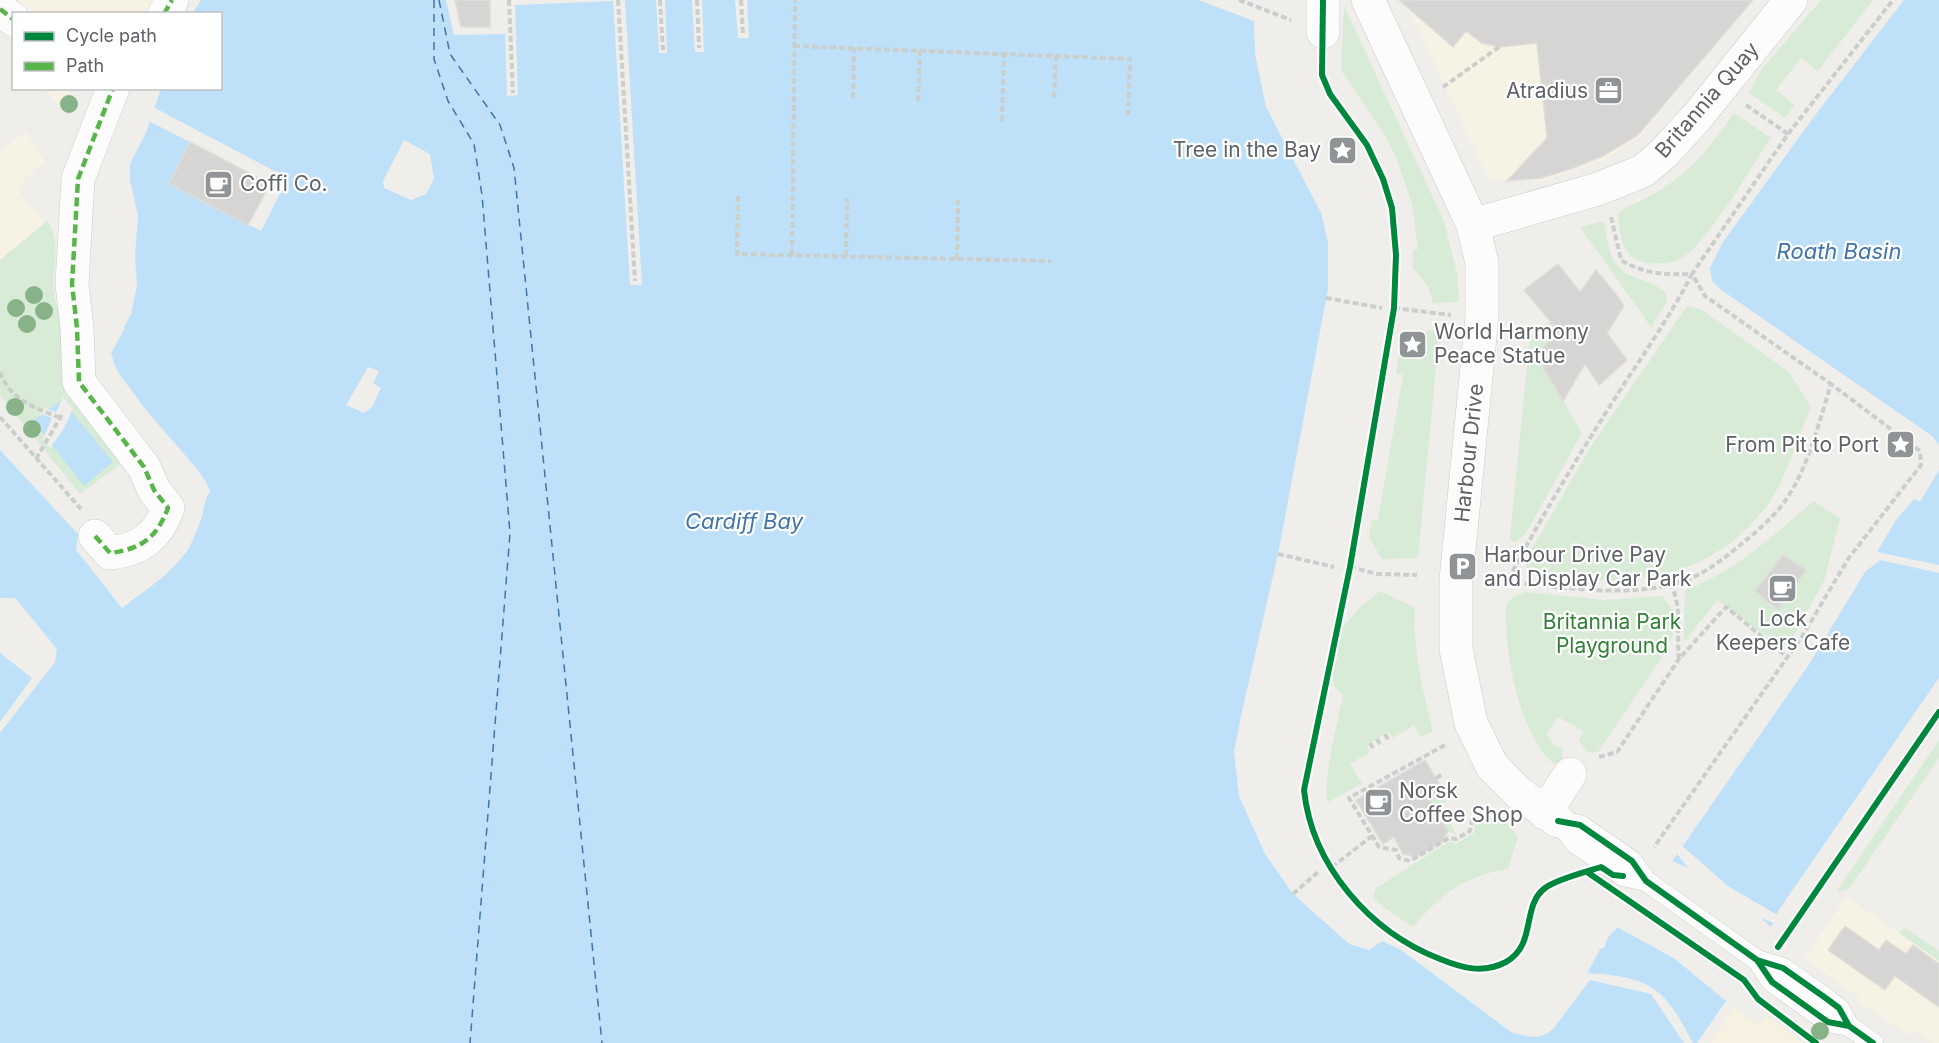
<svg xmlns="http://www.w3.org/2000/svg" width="1939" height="1043" font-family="Inter,sans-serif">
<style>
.commercial{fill:#f7f3e4}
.green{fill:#d8ebd6}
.sand{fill:#f6f1e1}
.water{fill:#bfe0f9}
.pier{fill:#efeeea}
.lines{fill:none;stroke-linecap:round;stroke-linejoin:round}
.ferry{stroke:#4174aa;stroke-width:1.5;stroke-dasharray:8 6;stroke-linecap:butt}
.building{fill:#d6d5d3;stroke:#deddd9;stroke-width:1.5}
.lane-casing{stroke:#cbcccc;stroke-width:21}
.street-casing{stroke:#cbcccc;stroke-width:34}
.path{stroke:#cacfcc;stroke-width:4;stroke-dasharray:6 3;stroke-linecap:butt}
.lane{stroke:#fdfcfc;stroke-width:20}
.street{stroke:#fdfcfc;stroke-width:33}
.quiet{stroke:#58b549;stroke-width:4.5;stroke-dasharray:9 4.5;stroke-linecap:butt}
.cycleway-casing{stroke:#fff;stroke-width:10}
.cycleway{stroke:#00873e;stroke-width:6}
.tree{fill:#88b388}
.labels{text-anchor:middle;stroke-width:4.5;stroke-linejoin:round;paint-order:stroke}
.poi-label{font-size:21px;fill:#5f6368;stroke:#fff;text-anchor:start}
.street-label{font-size:21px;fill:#5f6368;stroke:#fff}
.park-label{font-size:21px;fill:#348238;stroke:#fff}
.water-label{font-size:22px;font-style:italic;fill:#4174aa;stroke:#fff}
</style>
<rect width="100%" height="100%" fill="#efeeea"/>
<!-- commercial -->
<path class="commercial" d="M0 0H192L184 13 14 14Z
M1405 0H1754L1639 138 1600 161 1542 181 1489 180Z
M45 89H71L65 113Z
M26 132 45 161 25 179 21 185 20 194 44 223 0 260V151Z
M1847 897 1939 961V1043H1932L1913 1030 1909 1035 1857 1001 1859 997 1804 958Z"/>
<!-- green -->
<path class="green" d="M1821 0H1873L1818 71 1801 58 1776 90 1795 105 1785 118 1749 93 1762 69Z
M1344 6 1444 221 1457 273 1459 302 1433 303 1428 286 1413 268V250L1418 249 1412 204 1397 160 1386 137 1341 70Z
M1734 113 1771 138C1752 166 1709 240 1684 257 1673 264 1655 265 1643 262 1620 256 1620 234 1618 214L1623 209C1679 185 1700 161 1734 113Z
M47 221C63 242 51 268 54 293 55 306 63 316 66 328 70 346 68 367 69 385L65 392 123 462 80 494 0 395V260Z
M1604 221C1608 244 1609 269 1634 277 1646 281 1655 284 1665 292L1667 302 1651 327 1580 227Z
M1687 306 1702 310 1789 372 1811 407C1799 435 1784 484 1766 507 1717 570 1653 585 1578 579 1561 577 1544 577 1528 573L1525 561 1591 446Z
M1550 321 1556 328 1538 358 1582 433 1526 533 1516 542 1511 541 1510 537 1530 335Z
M1429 329 1439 335 1418 558 1382 559 1369 537 1372 520H1378L1403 375 1396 374 1399 354 1409 351Z
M1814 501 1840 519 1824 581 1786 650 1717 600 1684 642 1685 590C1734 573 1774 534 1814 501Z
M1380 591 1415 608C1412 647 1423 692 1433 731L1421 737 1414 725 1393 738 1388 732 1367 745 1370 752 1350 764 1362 784 1328 802C1321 784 1339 717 1343 695L1334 686 1333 675 1342 628 1358 609Z
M1525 592 1604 600 1662 596 1674 611 1673 632 1668 648 1598 752H1588L1579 741 1583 733 1582 730 1558 717 1547 733 1553 744 1563 749 1562 759 1554 764C1518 732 1504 651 1506 604L1515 596Z
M1939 740V758L1849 889 1836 892Z
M1443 790 1448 800 1440 805 1457 835 1448 831 1429 798Z
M1494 810 1518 836 1508 869C1463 876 1443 893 1413 927L1386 909 1373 897 1376 888 1449 842 1456 844 1474 833 1475 824Z
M1904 927 1939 951V961L1899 933Z"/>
<!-- sand -->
<path class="sand" d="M1733 1008 1759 1025 1766 1015 1803 1043H1710Z"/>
<!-- water -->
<path class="water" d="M201 0H1199L1254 21 1255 54 1266 107 1321 213 1328 242V289L1278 554 1241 716 1234 752 1239 796 1265 854 1293 894 1349 944 1369 950 1382 941 1401 950 1511 1032C1527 1037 1541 1041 1554 1028L1590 980 1651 994 1684 1043H0V733L55 662 57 649 15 598H0V450L78 534 76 550 122 608C149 587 182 568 195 535 202 520 202 505 210 491 204 475 194 467 183 454 160 426 119 388 111 353L131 314 137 286 135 255 138 216 130 180V164L146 133 161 89 220 88V14L193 13Z
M1904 0H1939V445L1932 436 1720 289 1712 281 1710 268 1723 242 1813 118Z
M62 400 113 462 84 486 33 421Z
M1939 470V565L1877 552 1896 520 1914 499 1920 502Z
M1880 560 1939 573V678L1779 910 1771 927 1726 987 1729 997 1712 1026 1697 1043H1693C1664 987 1651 977 1587 973 1599 950 1610 928 1634 916L1808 666 1865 572Z
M0 653 32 678 0 722Z"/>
<!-- pier -->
<path class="pier" d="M446 0H625L642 285H630L613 1 515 5 518 95 507 96 505 34 454 35Z
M656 0H665L667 53H659Z
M692 0H702L704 52H695Z
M735 0H747L749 38H738Z
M1199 0H1207L1256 19 1257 22Z
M151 106 288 178 261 231 169 184 190 142 145 119Z
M404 140 430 154 434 179 426 194 411 200 384 188 383 181Z
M125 328 111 353 114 367 146 410 197 469 195 472 144 412 111 368 108 352 121 329Z
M368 367 379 371 373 383 381 388 372 407 364 413 346 405Z
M63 397 73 409 63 430 50 448 43 439 52 418 39 413 45 408 56 412Z
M201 501 203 514 188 550 169 571 122 608 124 603 167 569 185 549 197 524Z
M1939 678V684L1887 759 1782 911 1779 910Z
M1679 843 1728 886 1779 916 1776 924 1761 918 1773 929 1729 988 1732 997 1729 1003 1701 1043H1697L1726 1001 1675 959 1617 927 1608 937 1604 948 1600 949 1586 976 1584 974 1605 936 1619 920 1628 919 1632 915 1668 859 1688 868 1674 850Z"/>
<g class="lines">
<!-- ferry -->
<path class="ferry" d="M434 0V59L448 101 474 144 482 195 510 533 470 1043
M439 0 450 54 500 125 514 168 602 1043"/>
</g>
<!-- building -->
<path class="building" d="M455 0H490V27H461Z
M1399 0H1753L1638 135 1603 156 1576 167 1542 178 1507 181 1547 138 1537 43 1499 47 1482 43 1466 31 1453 47Z
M190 142 270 184 248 225 169 184Z
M1558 264 1580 292 1596 270 1619 298 1624 306 1607 333 1627 360 1599 385 1585 364 1563 401 1538 358 1556 328 1524 290Z
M1783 555 1806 570 1778 609 1755 591Z
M1425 760 1443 790 1429 798 1448 831 1443 841 1416 857 1403 854 1394 837 1383 844 1356 800Z
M1845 926 1879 950 1886 940 1906 954 1913 945 1939 964V1007L1895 976 1885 990 1828 950Z"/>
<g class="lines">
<defs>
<path id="lane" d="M1558 821 1580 825 1632 861 1646 881 1757 960 1772 982 1828 1022 1849 1026
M1558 821 1576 844 1623 876 1646 881
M1757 960 1783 968 1827 999 1839 1008 1849 1026 1873 1043"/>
<path id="street" d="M1368 0 1473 225 1482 263V316L1456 580V649L1471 723 1492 766 1520 794 1558 821
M0 9 14 20
M164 14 172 0
M1323 32V0
M1473 225 1598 189 1643 171 1664 153 1697 117 1791 0
M95 536 110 553C142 549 157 537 168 508L154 490 144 467 79 382 77 328 72 284 78 179 113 88
M1545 813 1570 774"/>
</defs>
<!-- lane casing -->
<use href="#lane" class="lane-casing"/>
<!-- street casing -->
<use href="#street" class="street-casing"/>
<!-- path -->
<path class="path" d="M509 0 513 93
M618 0 635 281
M660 0 663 50
M697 0 699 48
M741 0 743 35
M1239 0 1291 20
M794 46 1130 59 1128 115
M1443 87 1499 47
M1054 97 1056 56
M853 98 854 48
M918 101 920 51
M1746 105 1788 134 1692 274 1705 296 1831 384
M1002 121 1004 54
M1788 134 1893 0
M738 196 737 254 1051 261
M1611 217 1621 260C1644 274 1665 275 1692 274 1669 319 1639 360 1612 403 1575 461 1539 521 1507 582 1564 587 1628 599 1684 581 1707 573 1727 556 1745 541 1761 528 1778 513 1789 495 1809 464 1820 419 1831 384L1920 451 1921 465 1848 559 1803 635 1654 847
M792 255 795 0
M846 256 847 198
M957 259 958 200
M1326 298 1382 308
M1394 308 1451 315
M0 372C10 400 35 408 61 418
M0 417 81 509
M36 459 63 413
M1278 554 1334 567
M1350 567 1378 574 1417 575
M1670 583C1683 607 1676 633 1679 659L1726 607 1787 657
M1385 734 1389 741
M1377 739 1381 746
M1370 743 1374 750
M1445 745 1349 798 1379 847 1396 850 1399 858 1410 861 1449 838 1456 839 1470 831 1472 820
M1599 757 1617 752 1679 659
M1436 778 1443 774
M1332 867 1372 836
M1293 894 1318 872
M1782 942 1939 712"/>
<!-- lane -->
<use href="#lane" class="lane"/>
<!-- street -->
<use href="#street" class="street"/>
<!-- quiet -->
<path class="quiet" d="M0 9 14 20
M164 14 172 0
M95 536 110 553C142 549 157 537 168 508L154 490 144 467 79 382 77 328 72 284 78 179 113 88"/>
<defs>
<path id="cycleway" d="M1323 0 1322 75 1330 94 1367 145 1383 179 1392 208 1396 255 1394 308 1350 567 1304 790C1312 866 1370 932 1440 959 1462 968 1483 974 1506 962 1537 945 1521 906 1545 888 1557 879 1586 872 1601 867L1613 875 1623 876
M1558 821 1580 825 1632 861 1646 881 1757 960 1772 982 1828 1022 1849 1026
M1587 872 1744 980 1758 999 1816 1043
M1778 947 1939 712
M1757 960 1783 968 1827 999 1839 1008 1849 1026 1873 1043"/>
</defs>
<!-- cycleway casing -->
<use href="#cycleway" class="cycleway-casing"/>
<!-- cycleway -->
<use href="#cycleway" class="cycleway"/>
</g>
<!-- trees -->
<g class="tree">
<circle cx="69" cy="104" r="9"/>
<circle cx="34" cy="295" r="9"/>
<circle cx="16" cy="308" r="9"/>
<circle cx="44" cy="311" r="9"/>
<circle cx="27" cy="324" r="9"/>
<circle cx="15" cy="407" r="9"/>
<circle cx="32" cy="429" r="9"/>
<circle cx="1820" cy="1031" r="9"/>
</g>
<!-- icons -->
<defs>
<symbol id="office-square" viewBox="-11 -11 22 22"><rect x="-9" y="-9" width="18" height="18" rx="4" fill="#919496" stroke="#fff"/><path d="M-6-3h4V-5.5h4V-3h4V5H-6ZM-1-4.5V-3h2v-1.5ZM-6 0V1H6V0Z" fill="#fff"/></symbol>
<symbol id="sight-square" viewBox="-11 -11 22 22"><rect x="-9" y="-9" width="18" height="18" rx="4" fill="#919496" stroke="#fff"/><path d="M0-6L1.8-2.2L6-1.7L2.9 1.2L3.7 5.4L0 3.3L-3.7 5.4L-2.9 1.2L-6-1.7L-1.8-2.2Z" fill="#fff"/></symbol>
<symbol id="cafe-square" viewBox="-11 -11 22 22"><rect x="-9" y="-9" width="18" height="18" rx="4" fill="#919496" stroke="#fff"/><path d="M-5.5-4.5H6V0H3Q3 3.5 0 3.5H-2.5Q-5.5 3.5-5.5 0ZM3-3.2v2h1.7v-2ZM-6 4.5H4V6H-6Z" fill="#fff"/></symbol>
<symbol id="parking-square" viewBox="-11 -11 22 22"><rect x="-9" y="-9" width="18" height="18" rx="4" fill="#919496" stroke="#fff"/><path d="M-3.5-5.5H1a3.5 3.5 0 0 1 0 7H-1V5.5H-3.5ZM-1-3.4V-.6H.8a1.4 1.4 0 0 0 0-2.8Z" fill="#fff"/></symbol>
</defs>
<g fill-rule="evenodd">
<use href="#office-square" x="1592" y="74" width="33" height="33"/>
<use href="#sight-square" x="1326" y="134" width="33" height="33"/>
<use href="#cafe-square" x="202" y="168" width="33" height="33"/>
<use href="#sight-square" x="1396" y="328" width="33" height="33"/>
<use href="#sight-square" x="1884" y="428" width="33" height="33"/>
<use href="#parking-square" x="1446" y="550" width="33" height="33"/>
<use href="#cafe-square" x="1766" y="572" width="33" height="33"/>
<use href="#cafe-square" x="1362" y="786" width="33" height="33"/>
</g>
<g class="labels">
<!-- poi labels -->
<g class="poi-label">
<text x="1588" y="98" text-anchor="end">Atradius</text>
<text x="1321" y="157" text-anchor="end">Tree in the Bay</text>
<text x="240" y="191">Coffi Co.</text>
<text x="1434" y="339">World Harmony<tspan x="1434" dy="24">Peace Statue</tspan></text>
<text x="1879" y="452" text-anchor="end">From Pit to Port</text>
<text x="1484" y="562">Harbour Drive Pay<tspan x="1484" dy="24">and Display Car Park</tspan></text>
<text x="1783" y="626" text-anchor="middle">Lock<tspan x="1783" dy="24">Keepers Cafe</tspan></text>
<text x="1399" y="798">Norsk<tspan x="1399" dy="24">Coffee Shop</tspan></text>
</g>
<!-- street labels -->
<g class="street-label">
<text transform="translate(1707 100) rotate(-49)" y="7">Britannia Quay</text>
<text transform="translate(1469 453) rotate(-84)" y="7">Harbour Drive</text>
</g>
<!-- park labels -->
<g class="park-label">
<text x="1612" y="629">Britannia Park<tspan x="1612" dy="24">Playground</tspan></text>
</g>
<!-- water labels -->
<g class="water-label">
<text x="1839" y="259">Roath Basin</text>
<text x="744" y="529">Cardiff Bay</text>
</g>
</g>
<!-- legend -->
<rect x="12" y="12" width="210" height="78" fill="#ffffff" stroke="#bfc1c3" stroke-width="1.5"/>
<rect x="24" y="32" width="30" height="9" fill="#00873e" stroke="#bfc1c3" stroke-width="1.5"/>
<text x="66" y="42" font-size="18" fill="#5f6368">Cycle path</text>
<rect x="24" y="62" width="30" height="9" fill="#58b549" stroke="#bfc1c3" stroke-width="1.5"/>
<text x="66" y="72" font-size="18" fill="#5f6368">Path</text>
</svg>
